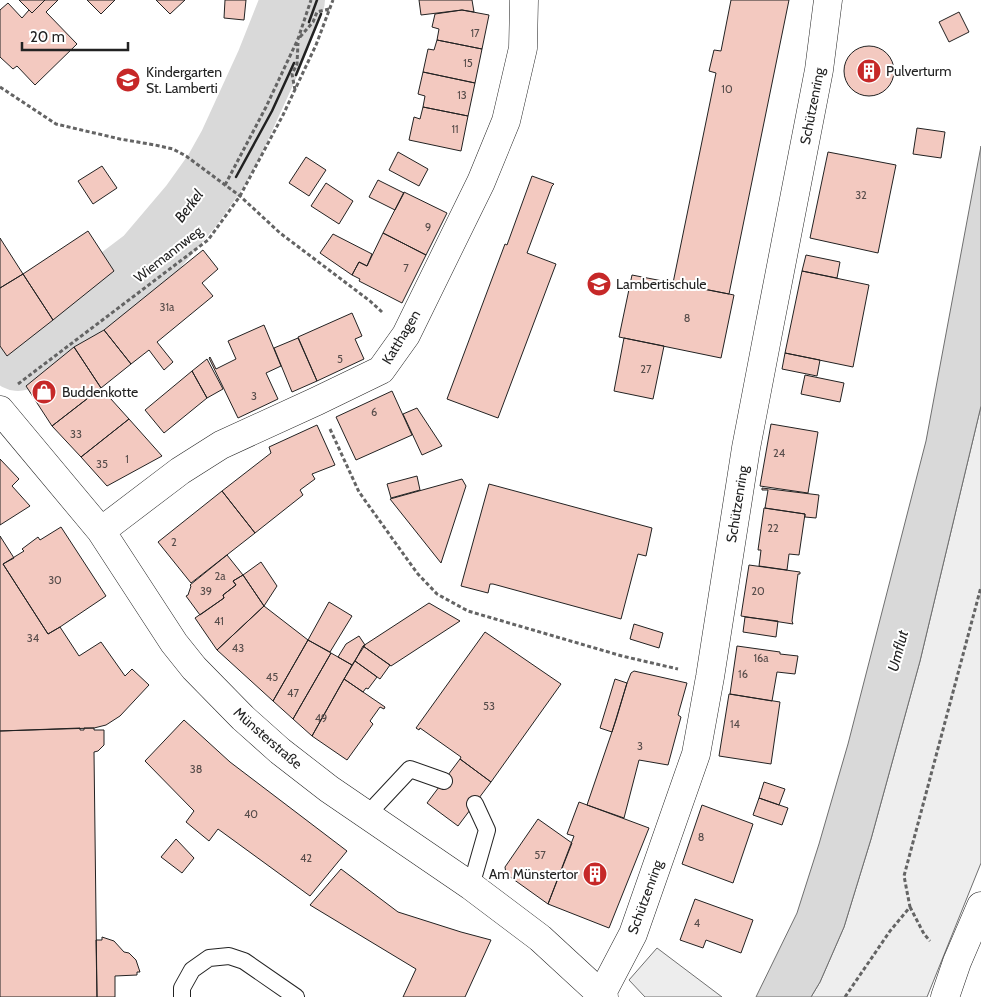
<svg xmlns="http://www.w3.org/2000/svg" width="981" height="997" font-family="Cabin,sans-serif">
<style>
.green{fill:#eee;stroke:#6f6f6f}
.parking{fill:#ededed;stroke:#6f6f6f}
.water{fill:#d9d9d9;stroke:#6f6f6f}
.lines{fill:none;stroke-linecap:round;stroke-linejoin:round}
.river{stroke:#d9d9d9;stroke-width:64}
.building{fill:#f3c9c0;stroke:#222}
.service-casing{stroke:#222;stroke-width:18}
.minor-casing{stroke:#222;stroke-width:29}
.path{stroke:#646464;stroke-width:3;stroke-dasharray:4 2.5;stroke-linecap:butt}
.service{stroke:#fff;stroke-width:16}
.minor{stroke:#fff;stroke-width:28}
.wall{stroke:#222;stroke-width:2.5}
.labels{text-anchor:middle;stroke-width:4;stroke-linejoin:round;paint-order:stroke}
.number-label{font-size:11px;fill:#564c4a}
.poi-label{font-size:14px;fill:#222;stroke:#fff;text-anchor:start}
.street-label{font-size:14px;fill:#222;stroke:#fff}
.water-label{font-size:15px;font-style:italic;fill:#222;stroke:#fff}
</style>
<rect width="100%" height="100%" fill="#fff"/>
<!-- green -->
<path class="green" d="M981 406V863L927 997H811L820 982 844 927 871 839 920 661Z"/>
<!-- parking -->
<path class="parking" d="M657 948 722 997H645L629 980Z"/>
<!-- water -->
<path class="water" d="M981 146V406L920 661 871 839 844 927 820 982 811 997H756L797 913 819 844 848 744 926 441Z"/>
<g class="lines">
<!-- river -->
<path class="river" d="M18 359 64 321 146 259 191 206 216 171 230 146 268 63 293 0"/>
</g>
<!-- building -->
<path class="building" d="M19 0H45L32 13Z
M45 0H58L46 12 77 44 35 85 17 66 13 69 0 57V10L8 3 22 18 29 10 32 13Z
M87 0H115L101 14Z
M156 0H185L170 14Z
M225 0H246L244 20 224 18Z
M419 0H472L474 12 462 10 421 15Z
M731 0H789L729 294 673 283 716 73 709 71 714 50 721 51Z
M462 10 489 15 482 49 437 40 439 29 432 27 435 14Z
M959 12 969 32 949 42 939 22Z
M437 40 482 49 475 83 423 72 428 49 434 50Z
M844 71a25 25 0 1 1 50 0a25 25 0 1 1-50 0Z
M423 72 475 83 468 116 423 107 425 96 418 94Z
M423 107 468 116 461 151 409 140 414 117 420 119Z
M917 128 945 132 941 158 913 154Z
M398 152 428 169 419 186 389 170Z
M828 152 896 165 878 253 810 238Z
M306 157 326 170 309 196 289 183Z
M102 166 117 188 93 204 78 181Z
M532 176 554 184 552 186 527 253 556 264 498 418 447 399 505 244 507 245Z
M378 180 404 193 395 210 369 197Z
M326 183 353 201 339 224 311 206Z
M404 192 447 213 426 255 383 233Z
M88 231 114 271 53 320 23 274Z
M383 233 426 255 402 303 359 281 360 279 352 275 359 262 367 266Z
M333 234 372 254 367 266 359 262 352 275 320 253Z
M0 238 23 274 0 288Z
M203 250 218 269 202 283 213 296 157 342 173 362 164 370 149 350 131 364 104 330Z
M806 255 840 262 837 278 802 271Z
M802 271 869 285 853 367 785 353Z
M23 274 53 320 7 356 0 346V288Z
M632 275 734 295 721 358 619 337Z
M352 313 362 336 355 339 364 359 317 381 298 337Z
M264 325 281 366 266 373 278 399 238 418 209 358 210 357 216 369 236 359 228 341Z
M104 330 131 364 101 388 74 347Z
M298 338 317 381 292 392 274 348Z
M624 338 664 346 653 399 614 391Z
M74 347 101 388 52 426 26 386Z
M785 353 820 360 817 376 782 369Z
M207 359 223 389 207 398 192 371Z
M192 371 207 398 164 433 145 410Z
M805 375 844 383 840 402 801 394Z
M101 388 129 419 81 457 52 426Z
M392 391 412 435 356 460 336 417Z
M417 408 442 446 422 455 403 414Z
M129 419 162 456 107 486 81 457Z
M771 424 818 432 808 493 760 486Z
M317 425 335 465 312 474 315 479 300 490 303 495 255 533 222 491 271 453 269 447Z
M0 459 19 479 12 486 30 506 0 525Z
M417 476 420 490 391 498 387 484Z
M462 479 466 486 441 563 390 499Z
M489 484 652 528 646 556 638 554 621 619 493 584H490L488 593 461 586Z
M762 488 819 495 816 518 805 517V514L765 508 768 490H762Z
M222 491 255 533 191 583 158 542Z
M764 508 805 514 799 555 789 554 787 570 759 566 761 550H758Z
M61 527 106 596 60 627 48 634 3 564 24 551 22 549 38 537 40 540Z
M0 536 14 558 3 564 48 634 60 627 79 656 101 642 125 676 132 669 149 685 120 716 106 725 94 728 0 731Z
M227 555 243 575 233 581 236 585 223 595 224 598 200 615 186 596 188 595 191 586 190 585Z
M261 562 277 586 264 606 243 575Z
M749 565 800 572V574H798L792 621 793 624 741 616Z
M243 575 264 606 217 650 195 618 224 598 223 595 236 585 233 581Z
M329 602 352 616 330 652 308 640Z
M429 603 460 621 391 666 363 646Z
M264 606 308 640 273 701 217 650Z
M745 617 778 621 776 637 743 632Z
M634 624 663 633 659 648 630 639Z
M485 632 561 684 491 782 460 759 461 757 420 728 419 730 416 728Z
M359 636 365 645 352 665 338 657 346 644Z
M308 640 331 653 293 719 273 701Z
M363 646 390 665 380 679 355 661Z
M737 646 780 652V654L798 656 795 674 777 672 772 701 730 694Z
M331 653 352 665 312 736 293 719Z
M355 661 377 677 368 689 366 688 363 692 344 679Z
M634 671 687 683 678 715 681 717 668 765 639 760 624 818 587 805 616 720 627 683 631 673Z
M344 679 385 707 384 709 380 707 370 721 373 724 347 760 312 736Z
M615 679 627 683 612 732 600 728Z
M729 694 780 702 771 764 719 756Z
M184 720 230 762 347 851 310 896 218 829 209 841 186 822 194 811 145 761Z
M80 728V730H84V728H94V730H104V745L98 751 94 752 97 997H0V731Z
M460 759 491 782 458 826 427 803Z
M764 782 785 789 779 805 759 798Z
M759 798 788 808 782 825 753 815Z
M579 802 649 828 609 928 548 904 574 836 567 834Z
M702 805 753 824 733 883 682 864Z
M538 819 572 843 548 904 506 874 505 867Z
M176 839 194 858 182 873 161 857Z
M341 869 398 912 461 932 491 940 465 997H403L416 969 310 905Z
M695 899 753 920 741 953 706 940 703 948 680 940Z
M102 937 114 941 124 952 129 953 136 960 140 972H137V975L115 976V997H97L96 940H102Z"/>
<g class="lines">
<defs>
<path id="service" d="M367 815 410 769 444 781
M471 886 487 830 475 804
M182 997V988L192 970 209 958 229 956 244 961 296 997"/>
<path id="minor" d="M0 410 101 531 174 643 194 668 243 718 280 751 329 789 471 886 540 938 604 997
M101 531 180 471 221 445 317 401 381 370 406 335 481 182 506 121 523 48 524 0
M600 997 633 934 696 754 710 677 746 448 769 328 819 70 828 0
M945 997 957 962 981 906"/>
</defs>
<!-- service casing -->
<use href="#service" class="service-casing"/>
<!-- minor casing -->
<use href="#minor" class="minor-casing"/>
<!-- path -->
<path class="path" d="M300 37 313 22 317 12 329 9
M0 87 56 124 120 139 155 145 173 149 186 156 240 196 280 233 370 301 382 312
M295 90 292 74 297 64 298 43
M225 185 266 107 298 39 311 0
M18 384 208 240 240 196 283 115 316 45 333 0
M330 429 359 492 417 573 437 594 468 611 622 656 678 669
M910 907 924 934 930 941
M845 997 890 931 910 907 904 876 981 587"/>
<!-- service -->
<use href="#service" class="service"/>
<!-- minor -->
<use href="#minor" class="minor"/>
<!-- wall -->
<path class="wall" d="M309 22 317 0
M296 75 321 14
M236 177 272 111 294 63"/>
</g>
<!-- icons -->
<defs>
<symbol id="building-disc" viewBox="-11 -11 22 22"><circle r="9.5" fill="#c62828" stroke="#fff"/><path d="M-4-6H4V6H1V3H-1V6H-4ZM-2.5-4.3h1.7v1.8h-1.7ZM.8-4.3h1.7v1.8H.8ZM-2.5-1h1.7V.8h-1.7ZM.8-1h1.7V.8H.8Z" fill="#fff"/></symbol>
<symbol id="school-disc" viewBox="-11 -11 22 22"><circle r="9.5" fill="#c62828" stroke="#fff"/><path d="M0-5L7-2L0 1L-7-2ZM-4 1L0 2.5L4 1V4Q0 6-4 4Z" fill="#fff"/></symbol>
<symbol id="shop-disc" viewBox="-11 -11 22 22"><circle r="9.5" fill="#c62828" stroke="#fff"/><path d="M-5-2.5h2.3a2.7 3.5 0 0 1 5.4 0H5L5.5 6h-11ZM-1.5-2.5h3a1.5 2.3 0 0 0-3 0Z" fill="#fff"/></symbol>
</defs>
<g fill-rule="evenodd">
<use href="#building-disc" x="855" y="57" width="28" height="28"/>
<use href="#school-disc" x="114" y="66" width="28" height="28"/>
<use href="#school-disc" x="585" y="270" width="28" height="28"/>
<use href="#shop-disc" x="30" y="378" width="28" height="28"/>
<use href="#building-disc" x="581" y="860" width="28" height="28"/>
</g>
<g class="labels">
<!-- number labels -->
<g class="number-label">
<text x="475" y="37">17</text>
<text x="468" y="67">15</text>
<text x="727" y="93">10</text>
<text x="462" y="99">13</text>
<text x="455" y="133">11</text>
<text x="861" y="199">32</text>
<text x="428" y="231">9</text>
<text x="406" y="272">7</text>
<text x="167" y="311">31a</text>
<text x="687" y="322">8</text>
<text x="340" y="363">5</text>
<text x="646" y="373">27</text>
<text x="254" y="400">3</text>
<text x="374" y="416">6</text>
<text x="76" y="438">33</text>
<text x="779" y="457">24</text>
<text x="127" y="463">1</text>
<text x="102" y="468">35</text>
<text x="773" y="532">22</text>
<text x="174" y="546">2</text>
<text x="220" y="580">2a</text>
<text x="55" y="584">30</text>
<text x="206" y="595">39</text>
<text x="758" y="595">20</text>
<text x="219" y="625">41</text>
<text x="33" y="642">34</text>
<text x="238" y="652">43</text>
<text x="761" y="662">16a</text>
<text x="743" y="678">16</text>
<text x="272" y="681">45</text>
<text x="293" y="697">47</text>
<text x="489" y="710">53</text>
<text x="321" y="722">49</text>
<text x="735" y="728">14</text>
<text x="640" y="750">3</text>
<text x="196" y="773">38</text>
<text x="251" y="818">40</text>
<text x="701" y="841">8</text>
<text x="540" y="859">57</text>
<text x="306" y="862">42</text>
<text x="697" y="927">4</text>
</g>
<!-- poi labels -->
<g class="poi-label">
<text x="886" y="76">Pulverturm</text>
<text x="146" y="77">Kindergarten<tspan x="146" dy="16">St. Lamberti</tspan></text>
<text x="616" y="289">Lambertischule</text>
<text x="62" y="397">Buddenkotte</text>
<text x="578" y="879" text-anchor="end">Am Münstertor</text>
</g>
<!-- street labels -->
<g class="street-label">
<text transform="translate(812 106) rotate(-79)" y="5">Schützenring</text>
<text transform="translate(168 254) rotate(-38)" y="5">Wiemannweg</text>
<text transform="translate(401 337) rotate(-59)" y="5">Katthagen</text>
<text transform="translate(737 504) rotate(-81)" y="5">Schützenring</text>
<text transform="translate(268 738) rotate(41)" y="5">Münsterstraße</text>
<text transform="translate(645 897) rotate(-70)" y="5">Schützenring</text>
</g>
<!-- water labels -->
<g class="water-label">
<text transform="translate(189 206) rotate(-53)" y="5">Berkel</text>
<text transform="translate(898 651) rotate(-75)" y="5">Umflut</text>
</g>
</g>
<!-- scale -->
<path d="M22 42v8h106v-8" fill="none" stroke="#222222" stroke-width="2.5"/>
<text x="30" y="42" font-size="15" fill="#222222" stroke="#ffffff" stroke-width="4" paint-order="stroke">20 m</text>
</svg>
